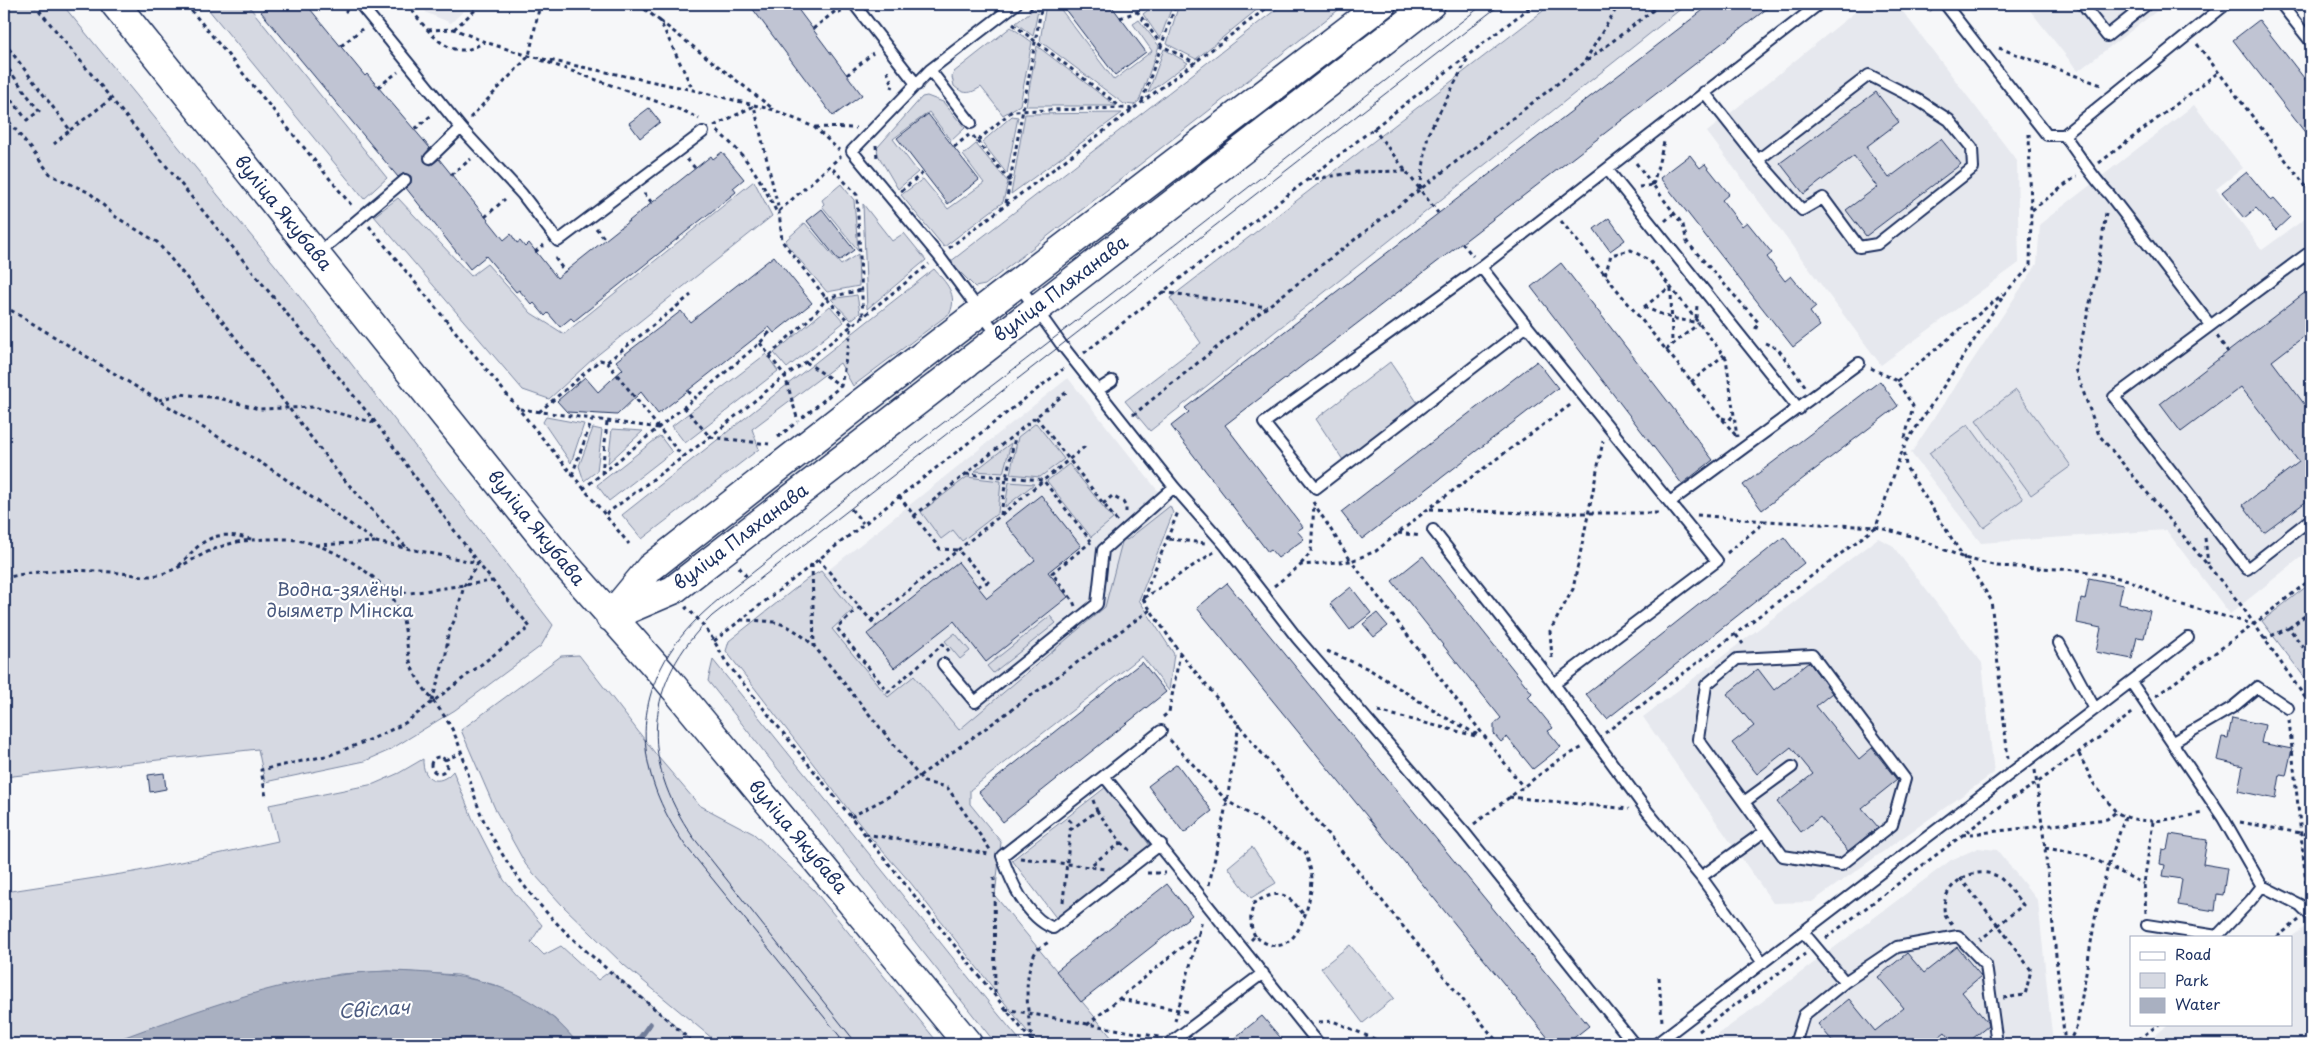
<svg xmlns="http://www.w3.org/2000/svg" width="2315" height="1048" font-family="'Playpen Sans',sans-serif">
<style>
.built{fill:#e6e8ee}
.green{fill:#d6d9e2;stroke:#7884a0}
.water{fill:#a9b0c1;stroke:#707c99}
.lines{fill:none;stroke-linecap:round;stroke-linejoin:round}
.stream{stroke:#707c99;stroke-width:5.5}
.building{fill:#c0c4d3;stroke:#1b2f5e}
.lane-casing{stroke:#1b2f5e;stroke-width:14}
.secondary-casing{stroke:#1b2f5e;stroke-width:31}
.path{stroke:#1b2f5e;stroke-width:3;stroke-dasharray:4 4;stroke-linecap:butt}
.lane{stroke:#fff;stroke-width:10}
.secondary{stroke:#fff;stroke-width:28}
.tram{stroke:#1b2f5e;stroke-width:1}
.labels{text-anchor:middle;stroke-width:4.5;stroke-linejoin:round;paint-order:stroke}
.street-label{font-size:18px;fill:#1b2f5e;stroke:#fff}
.park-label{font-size:18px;fill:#4a5a7f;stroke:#fff}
.water-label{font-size:19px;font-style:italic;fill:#4d5c81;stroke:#fff}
</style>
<rect width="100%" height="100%" fill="#f6f7f9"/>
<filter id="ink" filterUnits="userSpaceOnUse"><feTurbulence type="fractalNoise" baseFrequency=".02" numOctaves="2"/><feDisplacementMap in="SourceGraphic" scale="10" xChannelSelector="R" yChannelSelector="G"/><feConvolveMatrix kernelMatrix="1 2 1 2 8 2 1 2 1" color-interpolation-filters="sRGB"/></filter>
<g filter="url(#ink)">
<!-- built -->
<path class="built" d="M419 4H471L451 23 427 13Z
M1865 4H1897L2017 161 2019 263 1881 365 1707 132Z
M2025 4H2166L2078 71Z
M2194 105 2243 168 2216 189 2262 250 2306 218 2311 225V549L2230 614 2166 530 1981 543 1911 453 2037 264 2040 224Z
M1068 378 1170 506 1126 541 1108 610 957 734 883 719 819 639 821 576Z
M1878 538 1892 545 1982 663 1994 773 1812 902 1773 903 1643 717Z
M1978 848 1997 850 2038 901 2053 1044H1711V1040L1951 860Z
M2311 923V1044H2143L2170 1024H2291V937Z"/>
<!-- green -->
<path class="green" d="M4 4H62L275 265 553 625 541 646 455 710 388 751 365 761 265 782 258 749 4 777Z
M204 4H247L387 178 364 199Z
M1046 4H1064L1059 7 1114 80 1152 51 1133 24 1139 20 1159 46 1139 101 1134 105 1124 104 1040 41Z
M1156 4H1173L1160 39 1143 14Z
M1179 4H1264L1196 59 1167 44Z
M1283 4H1346L985 285 975 287 950 262Z
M1552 4H1687L1150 431 1125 401 1201 343 1170 298Z
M1039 5 1033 36 1016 23Z
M1011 27 1032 42 1020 105 1003 115 981 87C970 94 964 95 954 86L952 77 954 72Z
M1037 46 1116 106H1026Z
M1164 49 1188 63 1148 93Z
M927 96 943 102 965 128 951 141 929 112 893 139 918 172 898 189 878 155 877 148 922 97Z
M1122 113 1011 194 1025 114Z
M1012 116 1018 117 1007 174 982 142Z
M976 144 1008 182 1003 202 944 247 901 195 923 179 948 209 984 183 963 155Z
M754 181 772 216 595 357 549 399 523 390 374 216 398 198 471 276 487 264 531 313 564 334Z
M841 184 854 200 858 250 822 206 824 204 822 200Z
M863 204 892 241 904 233 926 260 867 309Z
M805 223 841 265 858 254 859 286 827 292 786 244V240Z
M934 269C946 283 958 294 950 313L853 386 840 363 752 429 759 449 642 539 622 515Z
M857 295 860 313 851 320 831 299Z
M830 306 844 322 787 368 774 353Z
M766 354 778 371 685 443 672 426Z
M1390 362 1419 405 1343 460 1316 419Z
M2016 390 2071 466 2031 495 1976 420Z
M546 417 584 424 571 463 543 422Z
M1036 423 1064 459 1040 477 1010 474 1018 437Z
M1968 424 2023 499 1984 528 1929 453Z
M593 428 602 430 597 471 584 481 579 466Z
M612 429 643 431 608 463Z
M660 436 672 452 609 501 597 485Z
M1011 443 1003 473 975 471Z
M1069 464 1113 519 1091 537 1047 481Z
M967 477 1001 481 998 513 962 541 953 530 941 539 921 512Z
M1009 482 1034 484 1005 507Z
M1170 506 1173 513 1139 600 1174 654 1169 691 1142 656 970 790V804L1001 842 995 896 1117 1044H1037L910 882 865 831 726 651 729 641 807 579 821 571 853 610 832 629 888 697 914 676 959 730 1105 607 1122 542 1125 539 1127 540Z
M2311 583V686L2262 621Z
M1050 616 1056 623 993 673 987 666Z
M955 633 970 651 960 659 945 641Z
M579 655 658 757 699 805 754 834 814 890 939 1044H719L624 965 562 905 526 865 496 811 461 730 561 656Z
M713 660 994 1009 1023 1044H996L708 681Z
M423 759C422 780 439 788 453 771L474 822 504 880 542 925 531 942 544 955 561 946 598 980 610 971 669 1020 694 1044H578L555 1019 542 1010 495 985 458 975 389 971 340 974 239 999 106 1044H4V892L134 872 278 841 269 805 374 784 399 773Z
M1106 787 1151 847 1057 919 1012 860Z
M1252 847 1276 883 1251 898 1228 867Z
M1350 945 1394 998 1363 1023 1321 968Z
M422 1038 465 1044H354L395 1039Z"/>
<!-- water -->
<path class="water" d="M389 971C464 973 529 982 578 1044H465L422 1038 395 1039 354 1044H106C196 1011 292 973 389 971Z"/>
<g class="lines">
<!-- stream -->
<path class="stream" d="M630 1044 640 1038 650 1024"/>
</g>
<!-- building -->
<path class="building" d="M271 4H306L365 76 367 74 430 148 424 156 425 162 431 165 439 159 504 240 511 234 517 243 520 241 525 247 529 243 557 278 711 156 713 159 722 152 744 179 733 188 736 192 574 321 571 318 560 327 548 313 545 316 534 303 532 305 519 290 516 292 486 256 470 269 406 188 411 183V176L404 173 398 177 261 12Z
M749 4H794L862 95 833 116Z
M1061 4H1110L1146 52 1115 75Z
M1711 4H1773L1225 425 1303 527 1297 531 1304 539 1278 558 1271 550 1268 552 1171 426 1189 412 1185 408Z
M2259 20 2311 87V140L2233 40Z
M1876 92 1899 122 1866 147 1889 178 1941 139 1961 164 1866 236 1846 210 1877 187 1854 156 1804 194 1780 163Z
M649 108 660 122 640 138 629 123Z
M928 114 979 180 948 204 897 138Z
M1690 155 1700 168 1705 164 1729 194 1722 200 1742 226 1747 222 1772 253 1767 257 1785 281 1791 276 1816 307 1810 312 1820 326 1793 347 1660 178Z
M2247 172 2271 201 2274 199 2290 217 2276 230 2256 208 2244 218 2222 192Z
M822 209 854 250 839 261 807 221Z
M1609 218 1625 240 1610 251 1594 229Z
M774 256 812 303 774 333 769 327 658 414 641 392 617 415 567 412 557 401 585 377 598 392 623 369 616 361 681 311 690 322Z
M1561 263 1713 460 1682 484 1531 287Z
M2311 288V331L2272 361 2311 413V498L2264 533 2243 505 2299 462 2241 387 2181 432 2160 404Z
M1537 361 1558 388 1362 539 1341 512Z
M1880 381 1898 406 1762 510 1743 485Z
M1041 495 1081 546 1048 572 1068 597 986 662 954 621 894 668 867 634 958 562 987 598 1035 560 1005 523Z
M1784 537 1804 563 1607 719 1586 694Z
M1423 556 1532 693 1528 697 1553 728 1548 731 1561 747 1533 769 1507 737 1501 742 1494 734V724L1501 718 1392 581Z
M2089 578 2123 585 2119 604 2150 611 2144 638 2137 637 2132 659 2096 652 2101 628 2077 623 2081 599 2085 600Z
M1227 583 1589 1026 1566 1044H1553L1197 608Z
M1351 587 1371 613 1350 630 1330 604Z
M1377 613 1388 626 1374 637 1363 624Z
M1142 662 1166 692 1003 822 979 792Z
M1809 662 1832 693 1816 706 1859 759 1872 748 1897 780 1862 808 1878 827 1848 851 1820 817 1801 832 1777 802 1813 774 1791 747 1757 774 1732 743 1754 726 1727 694 1758 669 1774 690Z
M2232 718 2265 725 2261 743 2292 749 2286 776 2280 775 2276 799 2238 791 2243 766 2217 760 2222 737 2228 738Z
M1177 764 1212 811 1184 833 1148 786Z
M164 773 166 789 150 792 148 775Z
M2170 834 2207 840 2203 864 2227 868 2223 895 2217 894 2215 911 2178 905 2182 879 2163 876 2165 865 2160 864 2162 849 2167 850Z
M1167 884 1192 915 1081 1002 1056 971Z
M1957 947 1981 976 1962 992 1987 1022 1988 1026 1966 1044H1954L1945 1032 1930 1044H1835L1818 1024 1849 999 1875 1031 1904 1008 1878 977 1907 953 1924 973Z
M1262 1016 1286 1044H1227Z"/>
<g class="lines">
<defs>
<path id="lane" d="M360 4 461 128 522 194 558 241 703 132
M854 4 917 85
M1945 4 2047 135H2064L2226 4
M2082 4 2107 36 2147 4
M2281 4 2311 42
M930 70 971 123
M1704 92 1758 160 1802 210 1823 198 1859 247 1877 244 1973 168 1972 148 1949 120 1918 100 1869 75 1758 160
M2064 135C2079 155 2092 177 2109 194L2210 325
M430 158 461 128
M1607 169 1799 409
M317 254 405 180
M2311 260 2307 254 2114 397 2247 569 2311 519
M1481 267 1527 326 1316 488 1264 423 1481 267 1819 4
M1018 284 1061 344 1174 487 1225 545 1297 638 1464 832 1634 1044
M999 337 939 256 852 151 930 70 1016 4
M1098 390 1112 381
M1670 502 1859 363
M1433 530 1554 684 1717 561 1527 326
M2059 643 2095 709
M1812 655 1905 779 1892 825 1841 865 1783 856 1698 739 1706 685 1737 659Z
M943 664 975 702 1097 604 1103 550 1174 487
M2131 682 2223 818 2262 886 2300 905 2311 916
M1554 684 1647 811 1701 877
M1161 731 1104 776 1319 1044
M2173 742 2233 707 2257 687 2288 708
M1104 776 1002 856C1011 882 1026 917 1053 928L1161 844
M1744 802 1792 767
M2147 925 2217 936 2251 900 2262 886
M1803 932 1845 982
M1763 963 1701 877 1765 831
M1169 1044 1263 973
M1656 1044 2188 638
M1795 1044 1804 1015 1845 982 1897 947 1958 936 1986 965 1997 1044"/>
<path id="secondary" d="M115 4 556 554 667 679 968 1044
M612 614 650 568 857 406 1382 4
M610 617 673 590 1431 4"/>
</defs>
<!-- lane casing -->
<use href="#lane" class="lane-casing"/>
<!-- secondary casing -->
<use href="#secondary" class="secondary-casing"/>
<!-- path -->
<path class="path" d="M34 4 376 423 478 563 530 627 405 723 372 739 330 755 261 770 266 797
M186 4 352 206
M340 4 347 12
M407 4C420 20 439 51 463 50 470 50 479 45 485 42
M638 4 660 21 693 90
M834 4 841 13
M1132 4 1162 46 1196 63
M1926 4 1931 11
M1029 10 1036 4
M1120 18 1139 11 1149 4
M660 21 772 108
M1013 24 1122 108 1133 109
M454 29 482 4
M813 29 838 9
M428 30 454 29 485 42 529 56 693 90 774 110 814 127 839 150
M4 42 70 130 54 144
M2197 44 2311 193
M341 46 362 29
M1999 48 2104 86
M541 60 686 112 699 119
M1585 61 1619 4
M4 63 39 111 27 120 4 90
M887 71 893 85 892 88
M847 75 873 53
M378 87 398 72
M1142 101 1176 4
M4 115 51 175 90 193 116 217 157 242 228 328 339 474 406 547
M470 118 529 56 540 4
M714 126 754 106 779 211 782 241 826 298 852 325 841 386 802 418
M815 127 856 128
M1373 128 1438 213
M415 129 433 114
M70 130 111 99
M717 131C749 158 760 178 778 215
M973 136 977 141 1012 111 1122 108
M977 141 1010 181
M876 145 877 159
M954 147 969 135
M687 159 695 168
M1636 163 1653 185
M2099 163 2220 71
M833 169 857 195 863 317
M451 175 471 159
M1307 180 1358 172 1406 171
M1653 185 1664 142
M1639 187 1653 185 1683 225 1687 242 1758 322 1755 331
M1420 189 1428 134 1469 56
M901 191 924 172
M644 193 652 203
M1006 203 1042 4
M2032 210 2077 176
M779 211 841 156
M2106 213 2097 272 2075 369 2099 435 2241 605 2311 706
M485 217 505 199
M1561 221 1737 437
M1665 221 1674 213
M369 226 629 544
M596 228 605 239
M1462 243 1473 256
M949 248 1272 4
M535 252 544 245
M555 258 565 272
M1605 275 1611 255 1631 250 1650 261 1726 358 1737 437
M1671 288 1672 345
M1163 292 1267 307
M4 306 274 471 376 542 478 563 464 586 455 619 448 634 446 654 432 701
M1644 307 1671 318 1699 323
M1644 307 1670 287
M1696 318 1697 305
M767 335 772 330
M2217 336 2228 352
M760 343 785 376 798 421
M1765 343 1778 349 1806 387
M1666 350 1698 324
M1084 353 1534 4
M770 356C787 335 812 322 826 298L861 290
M607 362 659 428
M806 362 841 386
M1871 368 1897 381 1913 406 1904 442
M1897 381 2003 294
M1691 382 1724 355
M688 391 695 398 760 343 767 335 765 331
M159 400 180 394 219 398 259 409 314 407 376 423
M684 407 710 437 769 444
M520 409 659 428 683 457
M539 412 600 360 607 362 691 295
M1133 415 1267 307 1661 4
M1036 417 1117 521
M1722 418 1729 420 1734 415
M778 437 797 422
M602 474 607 422
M966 474 1043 480 1091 541
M572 475 592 420
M583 489 695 398
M899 496 940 549 958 550 988 582 978 586
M1313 502 1351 561 1376 551 1428 509 1573 403
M1103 504 1112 496 1123 502 1126 507V512
M851 509 863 523
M1430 509 1525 513H1661
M606 514 710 437 785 376 806 362 929 264
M1001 515 1006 478 1016 433
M1697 515 1765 521
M914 516 1068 391
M1398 533 1421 536
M2205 538 2208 564
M1169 539 1205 543
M316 545 375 542
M1727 553 1766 521 1876 527 1915 537 1964 558 1997 566 2078 570 2129 580 2175 603 2253 624
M818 559 876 626
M812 564 814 646 924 782 947 787 991 851
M1301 564 1311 552 1314 504
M179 566C203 539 214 529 251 539
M739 567 747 577
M4 579C29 569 92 569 120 573 133 574 145 578 158 575 171 572 182 565 194 559 212 549 232 541 253 540 267 539 284 538 297 540 332 546 384 576 399 609 408 628 405 651 413 670 423 691 440 707 451 727 466 756 470 789 483 819 492 837 503 857 515 873 562 942 635 987 694 1044
M1274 586 1301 565 1351 561 1523 787
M387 590 410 593 492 581
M1144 598 1214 552
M1143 599 1180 653 1499 1044
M1143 599 1178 512
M1075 606 1073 601 1052 573 1091 542
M688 607 686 608C704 622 715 642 726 662L1034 1044
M860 607 837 628 888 692 943 644 949 651
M2311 611 2289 628 2311 658
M740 620C776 621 785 620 813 645
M871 621 1088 444
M1736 635 1743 644
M2264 639 2289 628
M714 641 1063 369
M1327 651 1369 669 1441 715 1480 736
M1552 658 1550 631 1573 589 1603 441
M2156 696 2253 625 2311 579
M1378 711 1476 736
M1163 717 1169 712 1180 653
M2289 720 2307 892
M1605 733 1876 527 1903 448
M1170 740 1227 801 1258 819 1306 853C1308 861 1312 872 1312 880 1310 909 1294 969 1255 936L1251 940
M2079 754 2094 784 2116 812
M431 765a8 8 0 1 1 16 0a8 8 0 1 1-16 0Z
M2008 759 1991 600 1906 467 1904 446 2006 292 2030 267 2031 211 2029 134
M445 760 461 753
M2035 770 2045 848 2065 1044
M1509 797 1629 809
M1093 800 1097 811
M851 817 897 792 1150 610
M2240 822 2311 835
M1474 824 1559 760 1583 747
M1070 830 1097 811 1121 842 1090 866
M865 834 989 854
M1962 835 2107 819 2116 812C2143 828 2174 818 2203 813
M1121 842 1131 852
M2045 848 2086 855 2144 884
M1020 858 1106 869
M1147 873H1166
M994 877 995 995
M1960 878 1999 926 2031 970 2025 995 2003 998
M1209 885 1227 801 1239 724
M1063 902 1071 822 1068 819
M2146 913 2144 884 2153 822
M1952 925C1950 922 1946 918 1945 915 1938 886 1973 864 1997 876 2004 879 2017 898 2023 905L1980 940
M1255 936C1249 924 1250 916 1254 903 1280 888 1287 893 1304 915
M2277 937 2299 920
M1826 938 2005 803 2037 783 2135 711
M1659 977 1662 1022
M1120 999 1190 1012
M1005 1009 1159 1037
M1175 1021 1199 933
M1319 1022 1333 1021 1386 1044
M1087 1025 1199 933 1202 920
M1699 1031 1805 954
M1033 1043C1028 1018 1021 973 1037 950 1040 947 1046 944 1050 941
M1604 1044 1613 1037
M2068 1044 2077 1026 2096 913 2108 866 2125 817
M2132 1044 2159 1024"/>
<!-- lane -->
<use href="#lane" class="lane"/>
<!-- secondary -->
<use href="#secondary" class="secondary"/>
<!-- tram -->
<path class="tram" d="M846 1044 685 845C648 791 630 730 661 668 683 623 723 596 761 566 794 540 826 514 859 488 925 436 992 386 1058 335 1201 225 1342 114 1484 4
M857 1044 693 837C639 759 644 683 712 616L1501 4"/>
</g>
</g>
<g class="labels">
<!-- street labels -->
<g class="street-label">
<text transform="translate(283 213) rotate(51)" y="6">вуліца Якубава</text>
<text transform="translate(1061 289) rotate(-37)" y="6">вуліца Пляханава</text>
<text transform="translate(536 528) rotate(51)" y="6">вуліца Якубава</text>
<text transform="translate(741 537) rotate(-37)" y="6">вуліца Пляханава</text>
<text transform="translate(798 837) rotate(50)" y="6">вуліца Якубава</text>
</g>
<!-- park labels -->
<g class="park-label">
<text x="340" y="596">Водна-зялёны<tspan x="340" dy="21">дыяметр Мінска</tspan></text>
</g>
<!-- water labels -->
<g class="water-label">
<text transform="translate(374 1009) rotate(-4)" y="7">Свіслач</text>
</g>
</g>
<!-- margin -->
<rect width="2315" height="1048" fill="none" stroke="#fff" stroke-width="20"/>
<rect x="10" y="10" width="2295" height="1028" fill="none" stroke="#1b2f5e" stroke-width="2" filter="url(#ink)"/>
<!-- legend -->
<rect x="2130" y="936" width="162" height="90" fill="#ffffff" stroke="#a4acbf"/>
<rect x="2140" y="952" width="25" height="8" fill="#ffffff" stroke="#a4acbf"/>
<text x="2175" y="960" font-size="15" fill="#1b2f5e">Road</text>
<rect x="2140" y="973" width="25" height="15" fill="#d6d9e2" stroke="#a4acbf"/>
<text x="2175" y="986" font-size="15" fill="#1b2f5e">Park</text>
<rect x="2140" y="998" width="25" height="15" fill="#a9b0c1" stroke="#a4acbf"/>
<text x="2175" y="1010" font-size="15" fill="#1b2f5e">Water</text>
</svg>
